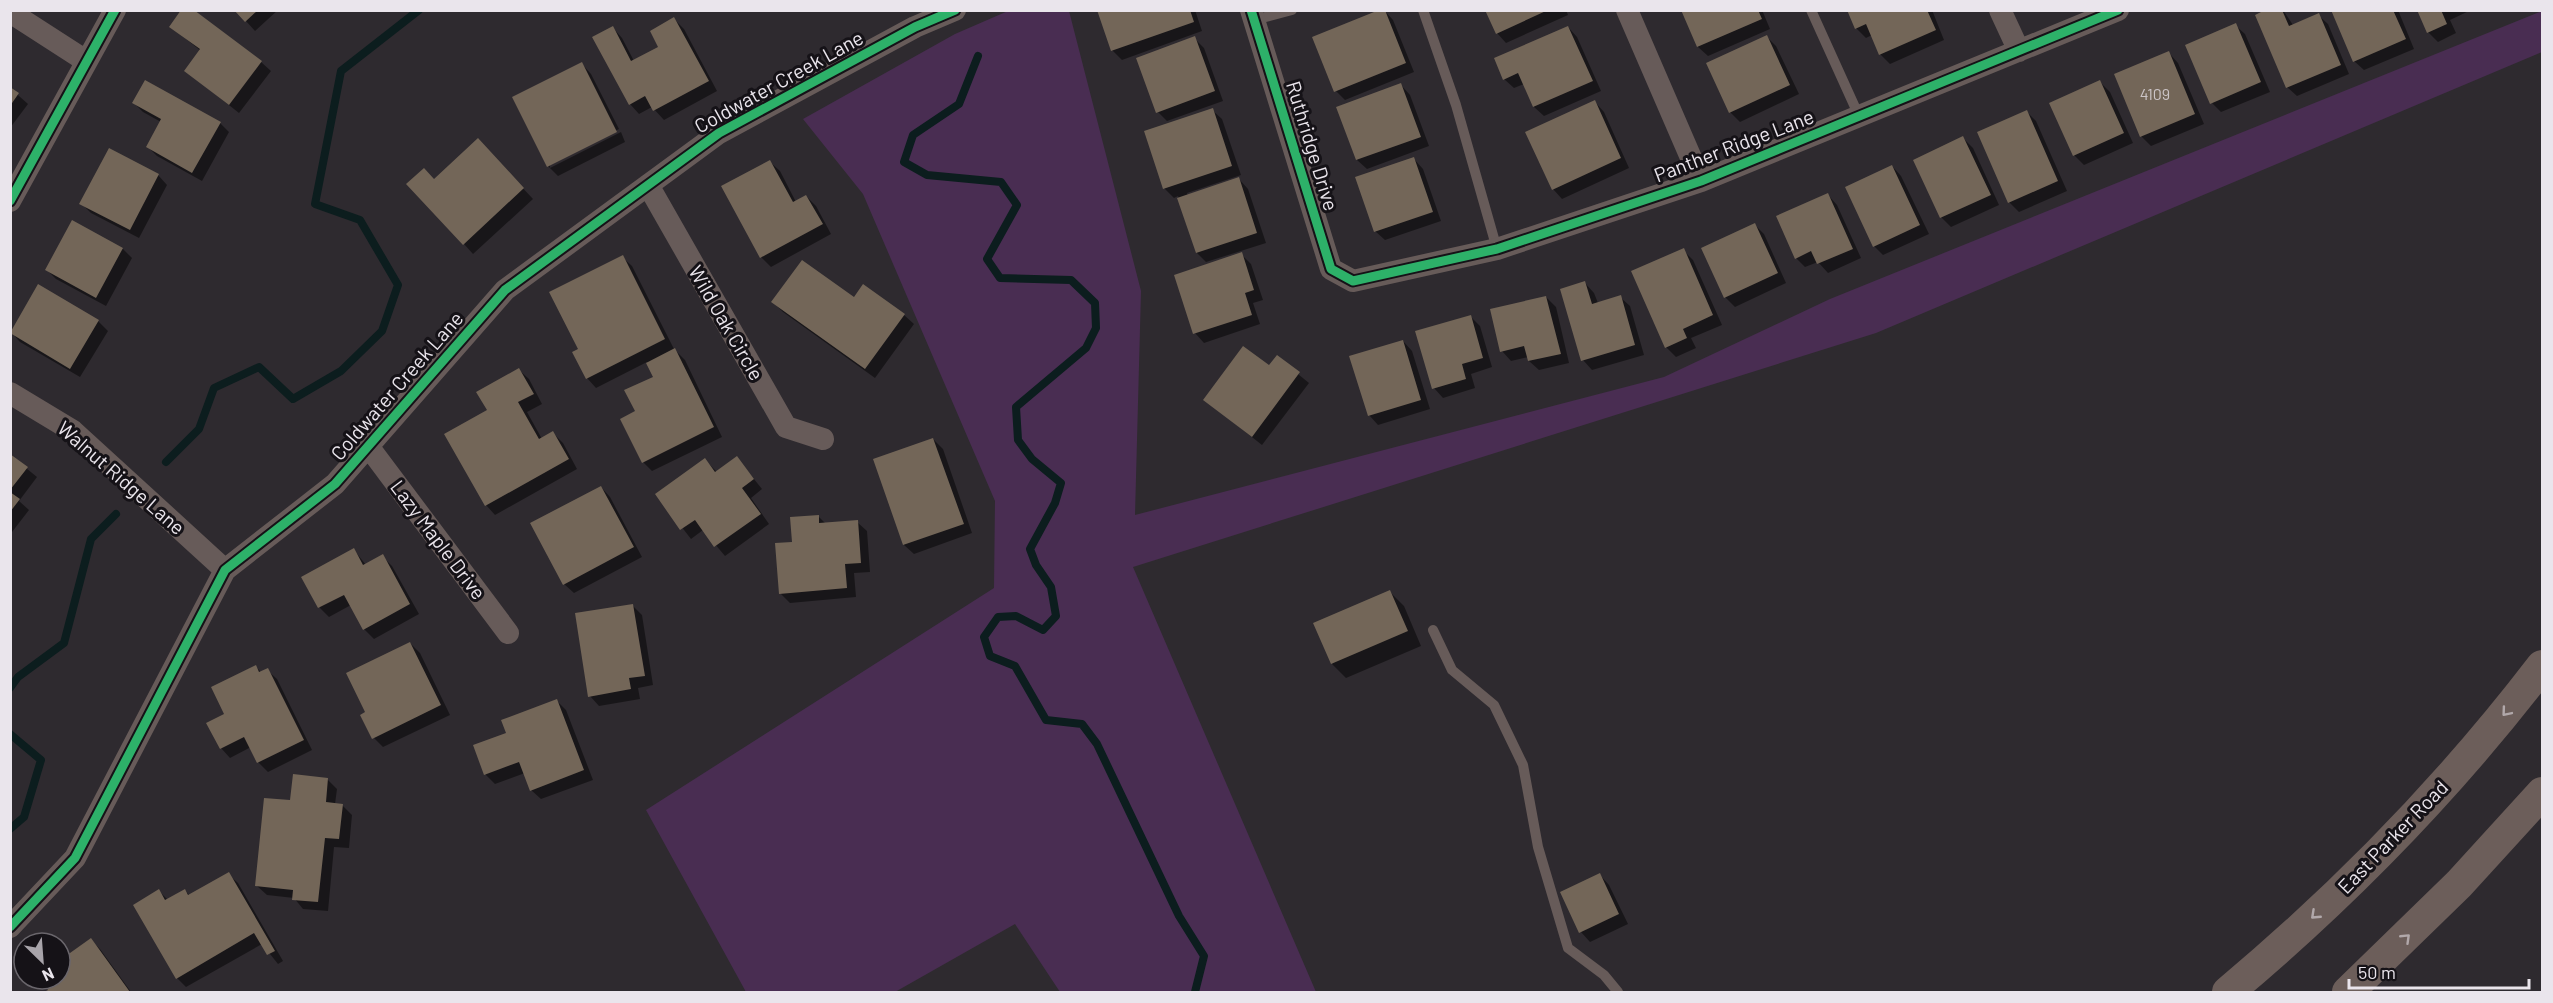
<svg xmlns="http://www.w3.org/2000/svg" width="2553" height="1003" font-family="Barlow,sans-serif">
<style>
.green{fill:#492d52}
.shadow{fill:#0007}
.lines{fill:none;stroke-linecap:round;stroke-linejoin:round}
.stream{stroke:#0c1d1e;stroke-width:8}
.building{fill:#736658}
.service{stroke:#675b59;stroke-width:10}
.minor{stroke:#675b59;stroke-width:22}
.secondary{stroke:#6c5e5a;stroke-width:32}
.cycleway-casing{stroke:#151217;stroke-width:13}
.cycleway{stroke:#2db169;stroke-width:9}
.oneway{stroke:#b1a8aa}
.labels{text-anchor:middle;stroke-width:6;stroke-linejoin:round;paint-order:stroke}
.number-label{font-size:16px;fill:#ccc5c7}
.street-label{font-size:20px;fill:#eae5ec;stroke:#151217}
</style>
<rect width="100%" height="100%" fill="#2e2a2f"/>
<!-- green -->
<path class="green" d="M1008 11H1069L1141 291 1135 515 1664 377 1830 299 2542 11V52L1876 333 1133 567 1316 992H1060L1015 924 895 992H746L646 810 994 588 995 501 863 194 803 119 955 34Z"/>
<!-- shadow -->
<path class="shadow" d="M236 10H278L255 31Z
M1098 10H1195L1202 31 1122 60 1112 50Z
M1384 10 1393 20 1414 72 1345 100 1336 91Z
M1487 10H1566L1568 15 1506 43 1497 33Z
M1683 10H1762L1770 29 1708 56 1698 47Z
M1848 10H1932L1944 40 1890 64 1880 54 1872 35 1866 38 1856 28Z
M2269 10H2283L2293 25 2318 15 2328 24 2349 74 2297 96 2287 87Z
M2333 10H2398L2414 49 2364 70 2354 61Z
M2418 10H2471L2450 20 2456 33 2438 42 2428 32Z
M674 19 684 29 717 91 664 120 652 107 639 114 630 104 613 28 622 38 634 61 660 47Z
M2235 25 2245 34 2270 92 2221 112 2212 103Z
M171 27 261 62 271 71 239 113 186 71 201 51Z
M1568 27 1577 37 1601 91 1544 116 1534 107 1524 84 1514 88 1504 79Z
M1767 37 1776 46 1799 94 1740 122 1730 112 1708 64Z
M1194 38 1204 48 1223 101 1167 121 1158 112Z
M2169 53 2178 63 2204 124 2151 146 2141 136Z
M582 64 591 74 619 129 550 164V168L621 132 625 142 558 176 548 166 514 98Z
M2100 82 2110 92 2133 143 2084 165 2074 155Z
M1401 85 1410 95 1429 146 1367 169 1357 160Z
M10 88 28 104 10 128Z
M1595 102 1604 112 1629 168 1562 199 1553 189Z
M134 103 220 123 229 132 202 181 157 156 148 147 161 122 143 112Z
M1212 110 1222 119 1241 175 1187 193 1188 196 1239 179 1248 189 1266 243 1206 262 1197 253 1178 196 1174 198 1164 188Z
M2027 112 2036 121 2067 191 2019 212 2009 202Z
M1963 138 1973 148 1999 205 1951 227 1941 217 1915 161Z
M487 150 533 199 473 254 464 244 434 180Z
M1414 159 1423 169 1441 221 1385 240 1375 231Z
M770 162 780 171 796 202 806 196 816 206 831 234 771 267 761 257Z
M1892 166 1901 176 1929 234 1883 255 1874 246Z
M158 175 167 185 139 238 91 213 81 203Z
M1828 195 1837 205 1861 258 1828 273 1818 262 1805 267 1796 258Z
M1754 224 1764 234 1786 283 1735 307 1725 297Z
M123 249 132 258 106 306 56 279 47 270Z
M1683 250 1693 260 1722 325 1691 338 1696 348 1676 357 1666 347Z
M1241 254 1251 264 1263 300 1253 303 1260 324 1204 343 1195 333Z
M622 257 632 266 674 349 685 360 722 437 652 471 643 462 637 412 655 377 647 362 596 388 587 378 580 350Z
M1585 283 1594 293 1598 303 1620 297 1630 306 1644 355 1592 370 1583 360Z
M1546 297 1556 307 1569 363 1539 370 1529 361 1528 357 1511 361 1502 351Z
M854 299 904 315 914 324 875 378 783 312 773 302Z
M1470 316 1480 326 1492 367 1471 374 1475 388 1443 398 1434 388Z
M98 321 108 331 80 377 20 342 11 332Z
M1403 341 1412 351 1430 409 1378 425 1369 415Z
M1277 357 1309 383 1262 445 1205 400 1270 368Z
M519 370 529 379 542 404 527 412 542 439 553 433 563 443 577 469 495 515 486 505 489 411Z
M933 439 943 449 972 533 914 554 904 545 875 460Z
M10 455 37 477 19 501 29 510 12 532Z
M737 458 762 489 751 498 769 524 725 556 703 530 691 539 657 495 705 460 717 472Z
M601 487 610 497 642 557 574 593 564 584Z
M818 516 826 524 857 522 867 531 870 572 854 573 856 597 790 603 781 594 794 543Z
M354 550 366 565 382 556 392 566 419 614 374 639 364 629 351 605 329 617 320 608 303 578Z
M1390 592 1404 606 1421 646 1346 678 1332 664Z
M632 605 642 615 653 685 638 688 640 699 599 706 590 696Z
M410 643 420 653 450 715 383 747 374 738 367 713Z
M256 667 262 673 267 670 277 679 312 750 268 772 258 762 251 747 230 758 221 748 226 714Z
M557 701 566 710 593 780 541 799 531 790 525 773 495 784 486 775 475 746 508 734Z
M327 779 337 789 335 804 342 805 352 815 349 848 334 847 328 911 303 909 294 898 267 895 257 886Z
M228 874 238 883 283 961 278 964 262 944 186 987 177 978 159 891 168 900 185 890 190 896Z
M1600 875 1609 885 1628 924 1590 942 1581 932Z
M90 939 100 949 131 992H47L50 990 43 979H60V956L63 959Z"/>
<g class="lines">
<!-- stream -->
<path class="stream" d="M978 56 959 104 913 135 904 162 927 175 1001 182 1017 205 987 259 1000 278 1071 280 1095 303 1096 328 1086 348 1016 407 1018 440 1032 459 1061 483 1055 503 1030 549 1036 565 1051 587 1056 616 1043 630 1016 616 998 617 984 637 990 656 1015 666 1046 720 1082 724 1097 744 1179 916 1204 956 1195 992
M166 462 199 429 214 388 259 367 293 399 341 371 382 331 398 285 360 220 315 204 341 71 419 10
M10 688 18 677 64 643 91 539 116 514
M10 734 41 760 24 817 10 829"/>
</g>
<!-- building -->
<path class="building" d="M181 10H194L262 61 229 105 184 71 200 49 169 27Z
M234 10H258L245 22Z
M1097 10H1190L1194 22 1111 51Z
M1379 10H1385L1406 63 1334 92 1312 37Z
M1485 10H1548L1496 34Z
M1681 10H1758L1762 19 1697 47Z
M1847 10H1927L1936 30 1879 55 1866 24 1855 29Z
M2265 10H2282L2289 26 2319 13 2341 65 2286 88 2255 15Z
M2331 10H2393L2406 39 2353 62Z
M2417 10H2441L2447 24 2427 33Z
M674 17 709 81 653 111 645 96 629 105 592 37 613 26 631 61 658 47 650 31Z
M2236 23 2261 82 2210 104 2185 45Z
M1568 26 1593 81 1533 107 1518 73 1503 80 1494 58Z
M1767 35 1790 85 1729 113 1706 63Z
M1195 36 1215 91 1156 113 1136 58Z
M2169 51 2195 114 2140 137 2114 74Z
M582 62 617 132 547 167 512 97Z
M145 80 221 122 192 173 146 147 161 119 132 103Z
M2100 80 2124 133 2073 156 2049 103Z
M1401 83 1421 137 1356 160 1336 107Z
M10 87 19 93 10 106Z
M1595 100 1621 158 1552 190 1525 132Z
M1213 108 1232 166 1163 189 1144 131Z
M2027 110 2058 181 2008 203 1977 132Z
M1963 136 1991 195 1940 218 1913 160Z
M478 138 524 188 463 245 406 184 424 168 434 179Z
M109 148 159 174 130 230 79 204Z
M1414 157 1433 212 1374 232 1355 177Z
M770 160 793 202 806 195 823 224 760 258 721 186Z
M1892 165 1920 225 1873 247 1845 187Z
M1239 177 1257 233 1196 253 1177 198Z
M1828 193 1853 249 1817 264 1811 251 1795 259 1776 216Z
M72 220 123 248 96 298 45 270Z
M1755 223 1778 273 1724 298 1701 248Z
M1684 248 1713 315 1683 329 1687 338 1665 348 1631 271Z
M1242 252 1254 290 1245 293 1252 315 1193 334 1174 275Z
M623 255 665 339 586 379 572 352 578 349 549 292Z
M802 260 854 297 863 284 905 314 865 369 771 302Z
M1585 281 1592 304 1621 295 1635 345 1581 361 1560 289Z
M38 284 99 320 70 369 10 333Z
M1546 296 1561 354 1528 361 1524 346 1500 352 1490 309Z
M1471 315 1483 358 1462 364 1466 379 1432 389 1415 331Z
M1403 340 1421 400 1368 416 1349 356Z
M1243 346 1269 365 1277 355 1300 372 1252 437 1203 400Z
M675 348 714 427 642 463 620 419 635 411 624 390 653 377 646 363Z
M519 368 534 394 518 402 539 439 553 431 569 459 485 506 444 434 487 410 476 392Z
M933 438 964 524 903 545 873 459Z
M10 454 28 467 10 490Z
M737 456 754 479 742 488 761 514 714 547 695 520 680 530 655 494 705 458 715 472Z
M601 486 634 547 563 585 530 523Z
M10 492 20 499 10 512Z
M819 515V523L858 520 861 563 845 564 847 588 779 594 775 543 792 542 790 517Z
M354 548 363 565 383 554 410 604 363 630 344 595 318 608 301 577Z
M1390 590 1408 631 1331 664 1313 623Z
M633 604 645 676 629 678 631 689 588 697 575 613Z
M410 642 441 705 372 739 360 715 365 712 346 673Z
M256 665 259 672 268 668 304 740 257 763 244 737 220 749 206 723 224 714 211 687Z
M557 699 584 770 530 791 519 762 484 775 473 745 506 733 501 720Z
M293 774 328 778 326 802 343 804 339 839 325 838 318 902 292 900 293 890 255 886 264 798 290 800Z
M229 872 275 951 267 955 254 933 176 979 133 905 159 889 165 900 185 889 188 895Z
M1600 873 1619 914 1579 933 1560 892Z
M91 938 130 992H44L48 990 41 979H60V954L63 958Z"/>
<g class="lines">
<!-- service -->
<path class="service" d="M1423 10 1456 105 1497 249
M1811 10 1859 116
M1254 20 1292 10
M1433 630 1452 670 1494 705 1523 765 1538 847 1568 948 1604 975 1618 992"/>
<!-- minor -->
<path class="minor" d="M1251 10 1331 269 1353 281 1497 249 1701 181 2118 10
M1627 10 1701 181
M2000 10 2019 51
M10 12 86 61
M648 185 786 427 823 439
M10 201 115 10
M10 393 73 431 225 570
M368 446 508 633
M10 927 75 858 225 570 335 484 505 290 719 133 915 27 955 10"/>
<!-- secondary -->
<path class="secondary" d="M2228 992C2344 895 2450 786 2542 666
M2348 992 2459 884 2542 793"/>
<defs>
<path id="cycleway" d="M1251 10 1331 269 1353 281 1497 249 1701 181 2118 10
M10 201 115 10
M10 927 75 858 225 570 335 484 505 290 719 133 915 27 955 10"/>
</defs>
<!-- cycleway casing -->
<use href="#cycleway" class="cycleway-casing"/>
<!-- cycleway -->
<use href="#cycleway" class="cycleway"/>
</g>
<!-- one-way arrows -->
<defs><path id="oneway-chevron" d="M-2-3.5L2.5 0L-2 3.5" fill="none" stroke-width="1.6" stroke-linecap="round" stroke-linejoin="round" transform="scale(1.5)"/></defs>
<g class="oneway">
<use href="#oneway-chevron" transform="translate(2506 712) rotate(130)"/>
<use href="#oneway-chevron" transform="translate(2315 915) rotate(137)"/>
<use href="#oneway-chevron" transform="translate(2406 938) rotate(-44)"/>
</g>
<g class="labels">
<!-- number labels -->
<g class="number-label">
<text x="2155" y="100">4109</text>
</g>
<!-- street labels -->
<g class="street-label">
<text transform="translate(779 82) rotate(-29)" y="7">Coldwater Creek Lane</text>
<text transform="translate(1312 146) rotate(73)" y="7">Ruthridge Drive</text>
<text transform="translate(1734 146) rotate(-21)" y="7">Panther Ridge Lane</text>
<text transform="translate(726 323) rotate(60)" y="7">Wild Oak Circle</text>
<text transform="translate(397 386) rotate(-49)" y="7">Coldwater Creek Lane</text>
<text transform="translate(121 478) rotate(41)" y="7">Walnut Ridge Lane</text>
<text transform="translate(438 540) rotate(53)" y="7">Lazy Maple Drive</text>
<text transform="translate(2393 837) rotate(-46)" y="7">East Parker Road</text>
</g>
</g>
<!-- border -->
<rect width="2553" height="1003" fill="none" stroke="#eae5ec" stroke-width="24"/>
<!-- north arrow -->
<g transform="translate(42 961) rotate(155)"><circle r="28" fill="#151217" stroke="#6a666c" stroke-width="1.5"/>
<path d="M0-4.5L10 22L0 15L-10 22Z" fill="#a8a4aa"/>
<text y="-9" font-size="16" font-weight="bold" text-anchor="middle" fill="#eae5ec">N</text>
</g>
<!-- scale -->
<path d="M2349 979v9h180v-9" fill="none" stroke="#eae5ec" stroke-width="3"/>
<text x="2358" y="979" font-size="18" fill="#eae5ec" stroke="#151217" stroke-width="4.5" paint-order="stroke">50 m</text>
</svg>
